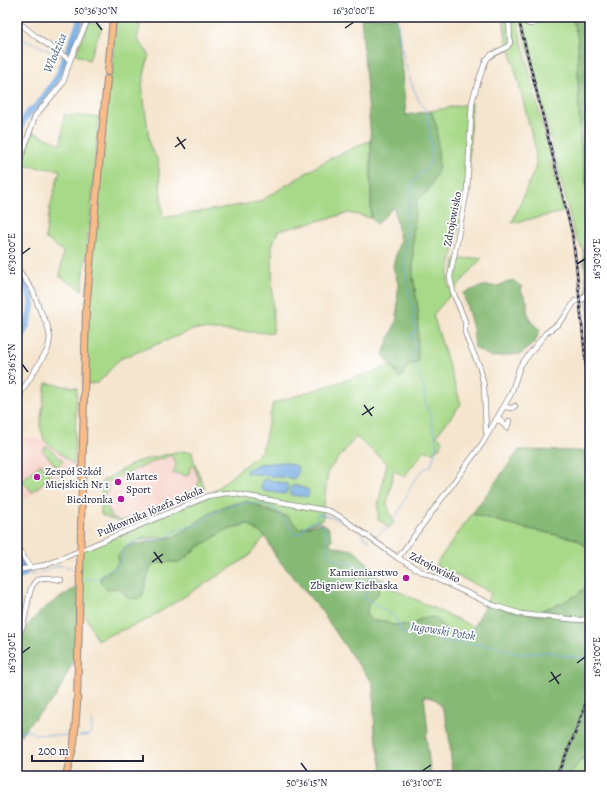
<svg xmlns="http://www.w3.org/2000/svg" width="607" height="793" font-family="Alegreya,serif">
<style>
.built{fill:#f7d1c7}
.green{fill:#a7d988;stroke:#647e62}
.forest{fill:#85b974;stroke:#546e58}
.water{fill:#73aae1;stroke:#4a668e}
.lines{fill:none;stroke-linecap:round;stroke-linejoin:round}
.stream{stroke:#73aae1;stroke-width:1}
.river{stroke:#73aae1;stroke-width:7}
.minor-casing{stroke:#8c8484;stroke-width:6}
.major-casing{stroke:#8c8484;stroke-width:8}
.minor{stroke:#fff;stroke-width:4.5}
.major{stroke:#f9bc89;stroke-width:6}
.rail-casing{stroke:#22223b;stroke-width:2.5}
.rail{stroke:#fff;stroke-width:1;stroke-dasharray:3;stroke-linecap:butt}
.ticks{fill:none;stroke:#22223b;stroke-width:1.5}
.poi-dot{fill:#b5179e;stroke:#fff;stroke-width:1.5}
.labels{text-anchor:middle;stroke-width:3.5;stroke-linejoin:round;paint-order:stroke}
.street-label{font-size:11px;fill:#22223b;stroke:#fff}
.poi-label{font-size:11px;fill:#22223b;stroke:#fff;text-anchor:start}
.water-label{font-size:12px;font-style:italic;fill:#42587d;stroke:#fff}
.neatline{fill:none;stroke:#22223b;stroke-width:1.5}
.ticks-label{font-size:10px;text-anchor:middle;fill:#22223b}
</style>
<rect width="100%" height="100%" fill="#fff"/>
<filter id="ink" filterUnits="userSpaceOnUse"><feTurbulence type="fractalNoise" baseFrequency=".025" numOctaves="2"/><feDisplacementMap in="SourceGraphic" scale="8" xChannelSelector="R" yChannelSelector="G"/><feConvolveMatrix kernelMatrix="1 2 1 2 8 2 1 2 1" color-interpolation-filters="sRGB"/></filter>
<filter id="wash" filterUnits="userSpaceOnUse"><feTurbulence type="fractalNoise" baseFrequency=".012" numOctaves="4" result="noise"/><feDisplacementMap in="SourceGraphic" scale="16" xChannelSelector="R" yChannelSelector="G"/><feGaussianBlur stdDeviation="0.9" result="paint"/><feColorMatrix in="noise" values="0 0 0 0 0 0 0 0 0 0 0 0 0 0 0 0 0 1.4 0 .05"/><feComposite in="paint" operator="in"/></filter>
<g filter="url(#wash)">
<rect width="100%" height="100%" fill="#f5e5ce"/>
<!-- built -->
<path class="built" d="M17 436 44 440 74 465 26 499 17 489Z
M180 451 192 452 194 462 205 489 201 493 137 521 122 523 101 515 102 481 136 462Z"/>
<!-- green -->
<path class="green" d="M116 17H142L137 39 149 54 142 85 150 147 158 160 163 218 259 202 329 159 371 140V218L349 213 278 231 272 246 273 333 195 329 120 359 98 383 84 384 86 310 108 72 112 71Z
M503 17H516L564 212 512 223 536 166 535 147 510 50 506 38Z
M520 17H572L578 39V79L580 142 590 208V248L583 250 574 233Z
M89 22 102 27 89 60 76 54Z
M472 103 467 190 448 275 449 287 452 293 433 315 461 404 436 436 439 437 443 441 440 447 433 452 426 451 425 450 404 477 394 470 387 504 394 523 388 529 384 523 378 520V505L387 463 356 437 328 471 322 520 299 529 288 517 256 505 225 507 174 537 146 538 123 548 122 561 100 578 119 588 128 598 142 596 150 568 156 563 179 562 183 560 197 548 224 531 248 524 265 536 248 557 145 621 97 640 79 602 80 551 208 496 262 451 273 403 391 366 400 379 418 309 413 276V229L417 200 428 191 437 128 431 111Z
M64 115 99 117 91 211 82 290 60 277 63 251 45 238 50 207 60 170 18 165 30 131 61 144Z
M482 258 454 290 452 281 455 259Z
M46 383 77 388 74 465 44 440 40 425Z
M47 446 63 461 57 467 42 450Z
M180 451 192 452 194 462 205 489 201 493 179 503 178 500 180 497 196 490 199 480 194 467 191 466 188 476 175 473 173 474 176 464 171 455 162 459V458L107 482 109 491 103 494 111 517 120 521 136 515 140 517 141 519 160 511 159 508H162L163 509 137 521 122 523 101 515 102 481 136 462Z
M41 464 51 476 32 492 22 480Z
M472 514 520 527 576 539 588 548C588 556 591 573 589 580 582 598 559 604 542 610L543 616 521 614 487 602 491 592 435 565Z
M382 578 387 586 474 627 469 640 445 628 434 617 418 620 413 625H392L385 621H371L366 614 369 602 378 594 381 579Z
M581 759H590V776H569Z"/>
<!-- forest -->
<path class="forest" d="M361 17H397L406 115 431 111 437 128 439 168 428 191 417 200 413 229V276L418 309V362L408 366 400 379 383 354 397 319 398 283 393 266 400 240 394 207 377 224 371 218V140Z
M572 17H590V208L580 142 578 79V39Z
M590 248V329L583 250Z
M512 280 522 287 520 289 527 301V310L531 322 540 330 535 342 521 354 492 357 475 348 473 328 463 293 483 286H498Z
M519 450 590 451V759H581L569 776H452C451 759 450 710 436 700 432 698 428 697 424 696L428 732 426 735 431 776H383L376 737 375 735 373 687 372 682 354 659 320 609 276 557 265 536 248 524H244L224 531 197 548 183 560 179 562 156 563 150 568 142 596 139 599 128 598 119 588 107 589 100 582V578L113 569 118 562V555L125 548 133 545 174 537 189 528 210 513 227 505 248 501 265 510 288 517 299 529 322 523 328 527 332 538 330 543 332 546 353 550 371 566 381 581 378 594 369 602 366 614 371 621H385L392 625H413L422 618 434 617 445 628 469 640 474 627 487 602 512 611 543 616 542 610C557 605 588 595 589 577 590 568 588 558 588 548L577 539 520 527 472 514Z
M80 585 78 651 56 697 31 722 17 739V636L44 608Z"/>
<!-- water -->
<path class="water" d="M284 462 297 466 298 472 295 479 246 473 247 470 259 464Z
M265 479 287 484 288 486 287 492 284 494 263 491 261 488 262 481Z
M294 485 307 489 309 491 308 497 291 495 290 492 291 487Z"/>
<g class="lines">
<!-- stream -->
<path class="stream" d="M397 17C400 46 408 86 425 110
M17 38 34 43
M36 44 57 55 63 62
M316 520 326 531 328 555C336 562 346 560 354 566 361 570 367 577 374 582L363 597 395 617 402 633 438 638 445 642H456L500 647 518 654 550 652 562 656 584 658 590 654
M317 520V515L320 514 342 521
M359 533 370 541
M374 537C382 532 390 526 395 518 406 504 412 471 431 466L437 444 435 439 436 435 433 431 431 417 427 409 425 400 424 388 417 370 413 364V353L415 344 412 336 416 329C410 316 419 312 410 300L404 263 407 231V212L410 204 413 183 417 176 429 166 432 148 426 111
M25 573C46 580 54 555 75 571
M85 578 96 580 109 570 116 568 122 561 123 548 142 539 152 540 164 539 177 530 202 523 209 516 225 507 249 502 267 505 276 509 295 535 303 531 305 526 316 520
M17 734 24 731H29L35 734 68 736
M79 736 90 735 92 727 91 720"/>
<!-- river -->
<path class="river" d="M17 134 23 121 30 111 38 106 58 77 82 17
M17 276C22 282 27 288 30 295 36 310 23 332 17 346
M17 555 25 573 17 578"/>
</g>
</g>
<g filter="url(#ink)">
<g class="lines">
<defs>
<path id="minor" d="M523 17 527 23C533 26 537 22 541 17
M17 21 38 38 70 60
M17 170 35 116 63 83 70 60 89 17
M17 268 33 291 39 308 47 324 50 337 48 349 17 399
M504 407 512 408 515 406
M495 421 500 420 507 428 509 421
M488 433 486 432 484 386 480 368 468 341 465 332V321L453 292 450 277 467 190 472 102 477 85 486 60 491 55 507 47 510 43 509 17
M17 547 30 567
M398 558 482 444 511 394 520 366 546 333 558 324 566 315 575 301 583 299 590 289
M17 570 46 565 56 561 208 496 226 493 237 494 329 511 339 516 398 558 424 573 493 605 521 614 579 620 590 619
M17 635C30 624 24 585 39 579 45 576 54 579 61 580"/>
<path id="major" d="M108 72 113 17
M66 776 74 744 77 704 86 310 107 79"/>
</defs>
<!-- minor casing -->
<use href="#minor" class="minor-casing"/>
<!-- major casing -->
<use href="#major" class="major-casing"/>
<!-- minor -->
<use href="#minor" class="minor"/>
<!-- major -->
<use href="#major" class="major"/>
<defs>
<path id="rail" d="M518 17 572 233 576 263 590 408
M556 776C570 748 582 719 590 688"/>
</defs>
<!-- rail casing -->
<use href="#rail" class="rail-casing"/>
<!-- rail -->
<use href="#rail" class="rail"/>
</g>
</g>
<!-- ticks -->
<path class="ticks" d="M96 22 102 30M345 28 354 22M177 137 185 149M175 147 186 139M22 254 30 248M577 264 585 259M22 364 28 372M364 405 372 416M362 415 374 407M154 552 162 563M152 562 163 554M22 653 30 647M577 663 585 657M551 672 559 684M549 682 561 674M301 763 307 771M422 771 431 765"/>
<!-- markers -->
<g class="poi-dot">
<circle cx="37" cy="477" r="4"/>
<circle cx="118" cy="482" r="4"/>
<circle cx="121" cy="499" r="4"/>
<circle cx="406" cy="578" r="4"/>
</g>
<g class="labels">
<!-- street labels -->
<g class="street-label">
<text transform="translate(452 219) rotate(-79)" y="4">Zdrojowisko</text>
<text transform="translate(150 511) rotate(-23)" y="4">Pułkownika Józefa Sokola</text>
<text transform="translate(435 567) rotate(27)" y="4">Zdrojowisko</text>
</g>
<!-- poi labels -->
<g class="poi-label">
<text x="45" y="475">Zespół Szkół<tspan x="45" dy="13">Miejskich Nr 1</tspan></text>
<text x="126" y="480">Martes<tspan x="126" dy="13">Sport</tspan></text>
<text x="113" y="503" text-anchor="end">Biedronka</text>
<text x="398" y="576" text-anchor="end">Kamieniarstwo<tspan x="398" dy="13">Zbigniew Kiełbaska</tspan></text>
</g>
<!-- water labels -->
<g class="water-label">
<text transform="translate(55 53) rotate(-67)" y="4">Włodzica</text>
<text transform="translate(443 631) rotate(9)" y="4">Jugowski Potok</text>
</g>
</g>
<!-- margin -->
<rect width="607" height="793" fill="none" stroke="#fff" stroke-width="44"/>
<!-- scale -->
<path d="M32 755v6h111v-6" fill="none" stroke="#22223b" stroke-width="2"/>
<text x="38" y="755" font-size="12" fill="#22223b" stroke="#ffffff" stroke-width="3" paint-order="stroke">200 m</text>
<rect x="22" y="22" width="563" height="749" class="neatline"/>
<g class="ticks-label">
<text x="96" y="14">50°36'30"N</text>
<text x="354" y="14">16°30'00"E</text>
<text transform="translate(11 254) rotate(-90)" y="4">16°30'00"E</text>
<text transform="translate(596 259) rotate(-90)" y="4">16°30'30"E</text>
<text transform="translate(11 364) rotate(-90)" y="4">50°36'15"N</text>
<text transform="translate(11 653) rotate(-90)" y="4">16°30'30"E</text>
<text transform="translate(596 657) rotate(-90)" y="4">16°31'00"E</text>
<text x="307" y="786">50°36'15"N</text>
<text x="422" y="786">16°31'00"E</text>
</g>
</svg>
